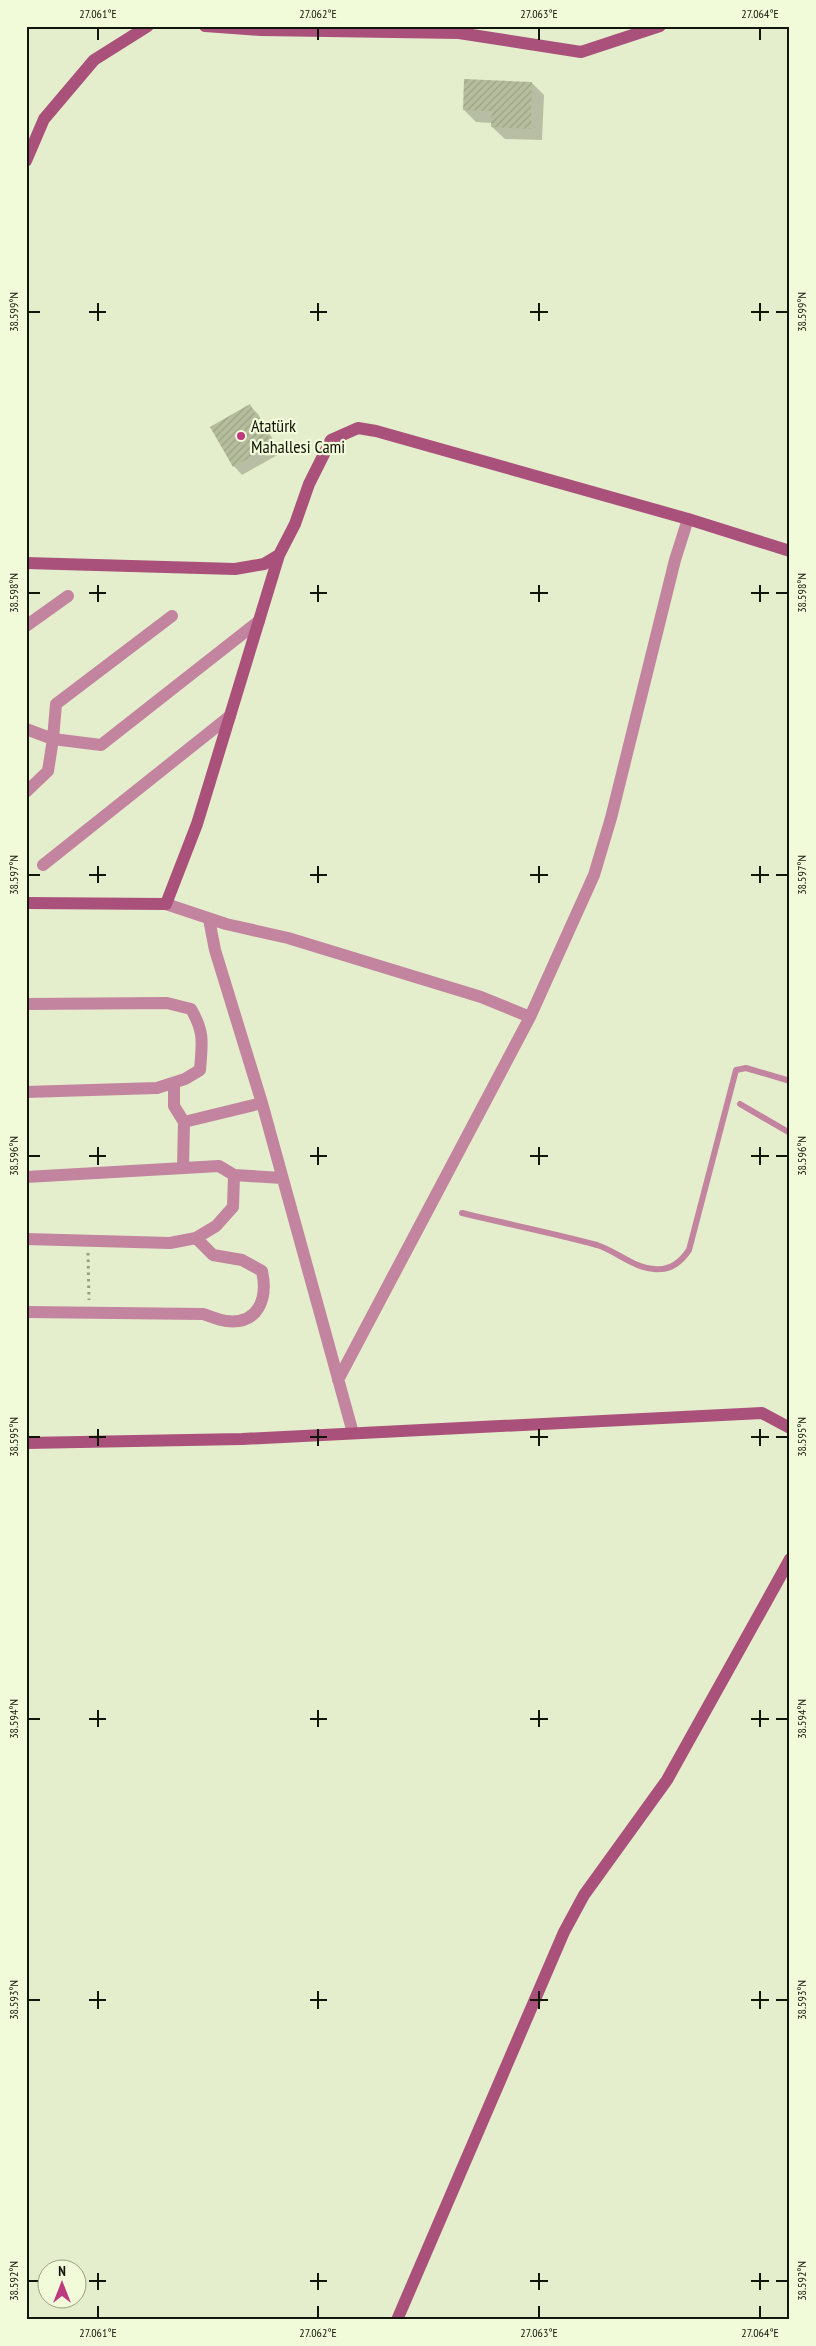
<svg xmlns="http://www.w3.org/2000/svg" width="816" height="2346" font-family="'PT Sans Narrow',sans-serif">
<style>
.shadow{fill:#0003}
.building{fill:url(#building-hatch)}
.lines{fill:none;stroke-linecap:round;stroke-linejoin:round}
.path{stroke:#969d83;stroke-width:3;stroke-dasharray:2.5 4;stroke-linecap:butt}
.lane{stroke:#c2849f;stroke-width:6}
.street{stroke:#c2849f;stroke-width:12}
.secondary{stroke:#aa517b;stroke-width:12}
.ticks{fill:none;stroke:#121509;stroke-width:2}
.poi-dot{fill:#be3a7f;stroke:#f2fbd9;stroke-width:2}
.labels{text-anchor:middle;stroke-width:4.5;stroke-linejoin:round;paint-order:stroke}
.poi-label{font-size:18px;fill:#121509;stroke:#f2fbd9;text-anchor:start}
.neatline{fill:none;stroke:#121509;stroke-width:2}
.ticks-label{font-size:12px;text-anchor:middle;fill:#121509}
</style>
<defs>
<pattern id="building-hatch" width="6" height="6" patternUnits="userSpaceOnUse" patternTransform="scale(1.25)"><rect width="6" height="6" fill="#b5bd9d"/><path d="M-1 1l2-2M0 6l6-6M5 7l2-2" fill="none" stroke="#9ba286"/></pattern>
</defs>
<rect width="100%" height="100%" fill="#e5eecc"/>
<!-- shadow -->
<path class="shadow" d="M532 83 544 95 542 140 505 139 492 127V123L476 122 464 110Z
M250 406 258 414 281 453 242 475 234 466Z"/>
<!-- building -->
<path class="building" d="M464 79 532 82 531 129 491 127 492 111 463 110Z
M250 404 273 445 233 467 210 427Z"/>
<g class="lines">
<!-- path -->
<path class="path" d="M88 1253 89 1300"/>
<!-- lane -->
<path class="lane" d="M740 1104 790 1133
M462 1213C507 1224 553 1233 597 1245 616 1251 634 1268 654 1269 669 1271 681 1262 689 1250L736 1070 746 1068 790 1081"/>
<!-- street -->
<path class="street" d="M26 626 68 596
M26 729 53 739 101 745 259 621
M26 792 48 771 53 739 56 704 172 616
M43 865 230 716
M166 904 226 924 288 938 481 997 530 1017
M209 919 215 950 262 1103 353 1433
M26 1004 167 1003 191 1009C205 1033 202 1043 200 1070L185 1079 157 1088 26 1092
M174 1083V1106L184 1122
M183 1167 184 1122 262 1103
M234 1175 282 1178
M26 1177 219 1166 234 1175 233 1207 216 1226 196 1238 170 1243 26 1239
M26 1312 203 1314C210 1316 218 1320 226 1321 259 1325 268 1298 262 1271L242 1260 213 1255 196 1238
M338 1380 530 1017 594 875 611 818 675 560 688 519"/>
<!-- secondary -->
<path class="secondary" d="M205 26 261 30 459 33 581 52 660 26
M26 161 44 119 94 60 148 26
M26 563 235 569 264 564 279 555
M26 903 166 904 197 824 279 555 295 524 309 484 331 440 358 428 376 431 688 519 790 551
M26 1443 242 1439 762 1413 790 1428
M397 2320 564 1932 584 1895 667 1780 790 1559"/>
</g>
<!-- ticks -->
<path class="ticks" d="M98 28V40M318 28V40M539 28V40M760 28V40M98 303V321M318 303V321M539 303V321M760 303V321M28 312H40M89 312H106M310 312H327M530 312H548M751 312H769M776 312H788M98 585V602M318 585V602M539 585V602M760 585V602M28 593H40M89 593H106M310 593H327M530 593H548M751 593H769M776 593H788M98 866V883M318 866V883M539 866V883M760 866V883M28 875H40M89 875H106M310 875H327M530 875H548M751 875H769M776 875H788M98 1147V1165M318 1147V1165M539 1147V1165M760 1147V1165M28 1156H40M89 1156H106M310 1156H327M530 1156H548M751 1156H769M776 1156H788M98 1429V1446M318 1429V1446M539 1429V1446M760 1429V1446M28 1437H40M89 1437H106M310 1437H327M530 1437H548M751 1437H769M776 1437H788M98 1710V1727M318 1710V1727M539 1710V1727M760 1710V1727M28 1719H40M89 1719H106M310 1719H327M530 1719H548M751 1719H769M776 1719H788M98 1991V2009M318 1991V2009M539 1991V2009M760 1991V2009M28 2000H40M89 2000H106M310 2000H327M530 2000H548M751 2000H769M776 2000H788M98 2273V2290M318 2273V2290M539 2273V2290M760 2273V2290M28 2281H40M89 2281H106M310 2281H327M530 2281H548M751 2281H769M776 2281H788M98 2306V2318M318 2306V2318M539 2306V2318M760 2306V2318"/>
<!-- markers -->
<circle class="poi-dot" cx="241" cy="436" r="5"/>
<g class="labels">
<!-- poi labels -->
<g class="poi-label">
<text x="251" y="432">Atatürk<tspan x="251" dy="21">Mahallesi Cami</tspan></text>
</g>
</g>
<!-- border -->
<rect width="816" height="2346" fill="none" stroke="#f2fbd9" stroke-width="55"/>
<!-- north arrow -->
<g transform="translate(62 2284)"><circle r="24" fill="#f2fbd9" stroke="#989f86"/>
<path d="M0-4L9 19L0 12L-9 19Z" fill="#be3a7f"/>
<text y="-8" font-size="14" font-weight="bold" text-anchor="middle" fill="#121509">N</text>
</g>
<rect x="28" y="28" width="760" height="2290" class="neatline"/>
<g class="ticks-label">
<text x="98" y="18">27.061°E</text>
<text x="318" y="18">27.062°E</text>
<text x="539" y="18">27.063°E</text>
<text x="760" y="18">27.064°E</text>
<text transform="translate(14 312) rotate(-90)" y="4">38.599°N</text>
<text transform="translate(802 312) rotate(-90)" y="4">38.599°N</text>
<text transform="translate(14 593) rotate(-90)" y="4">38.598°N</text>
<text transform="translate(802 593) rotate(-90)" y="4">38.598°N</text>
<text transform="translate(14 875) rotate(-90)" y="4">38.597°N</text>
<text transform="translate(802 875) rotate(-90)" y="4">38.597°N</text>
<text transform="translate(14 1156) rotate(-90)" y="4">38.596°N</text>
<text transform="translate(802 1156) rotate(-90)" y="4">38.596°N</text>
<text transform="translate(14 1437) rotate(-90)" y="4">38.595°N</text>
<text transform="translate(802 1437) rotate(-90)" y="4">38.595°N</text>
<text transform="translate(14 1719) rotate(-90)" y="4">38.594°N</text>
<text transform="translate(802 1719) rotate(-90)" y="4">38.594°N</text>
<text transform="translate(14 2000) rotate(-90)" y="4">38.593°N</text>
<text transform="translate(802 2000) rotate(-90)" y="4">38.593°N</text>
<text transform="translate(14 2281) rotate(-90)" y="4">38.592°N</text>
<text transform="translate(802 2281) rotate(-90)" y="4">38.592°N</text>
<text x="98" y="2337">27.061°E</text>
<text x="318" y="2337">27.062°E</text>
<text x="539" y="2337">27.063°E</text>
<text x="760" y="2337">27.064°E</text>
</g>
</svg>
